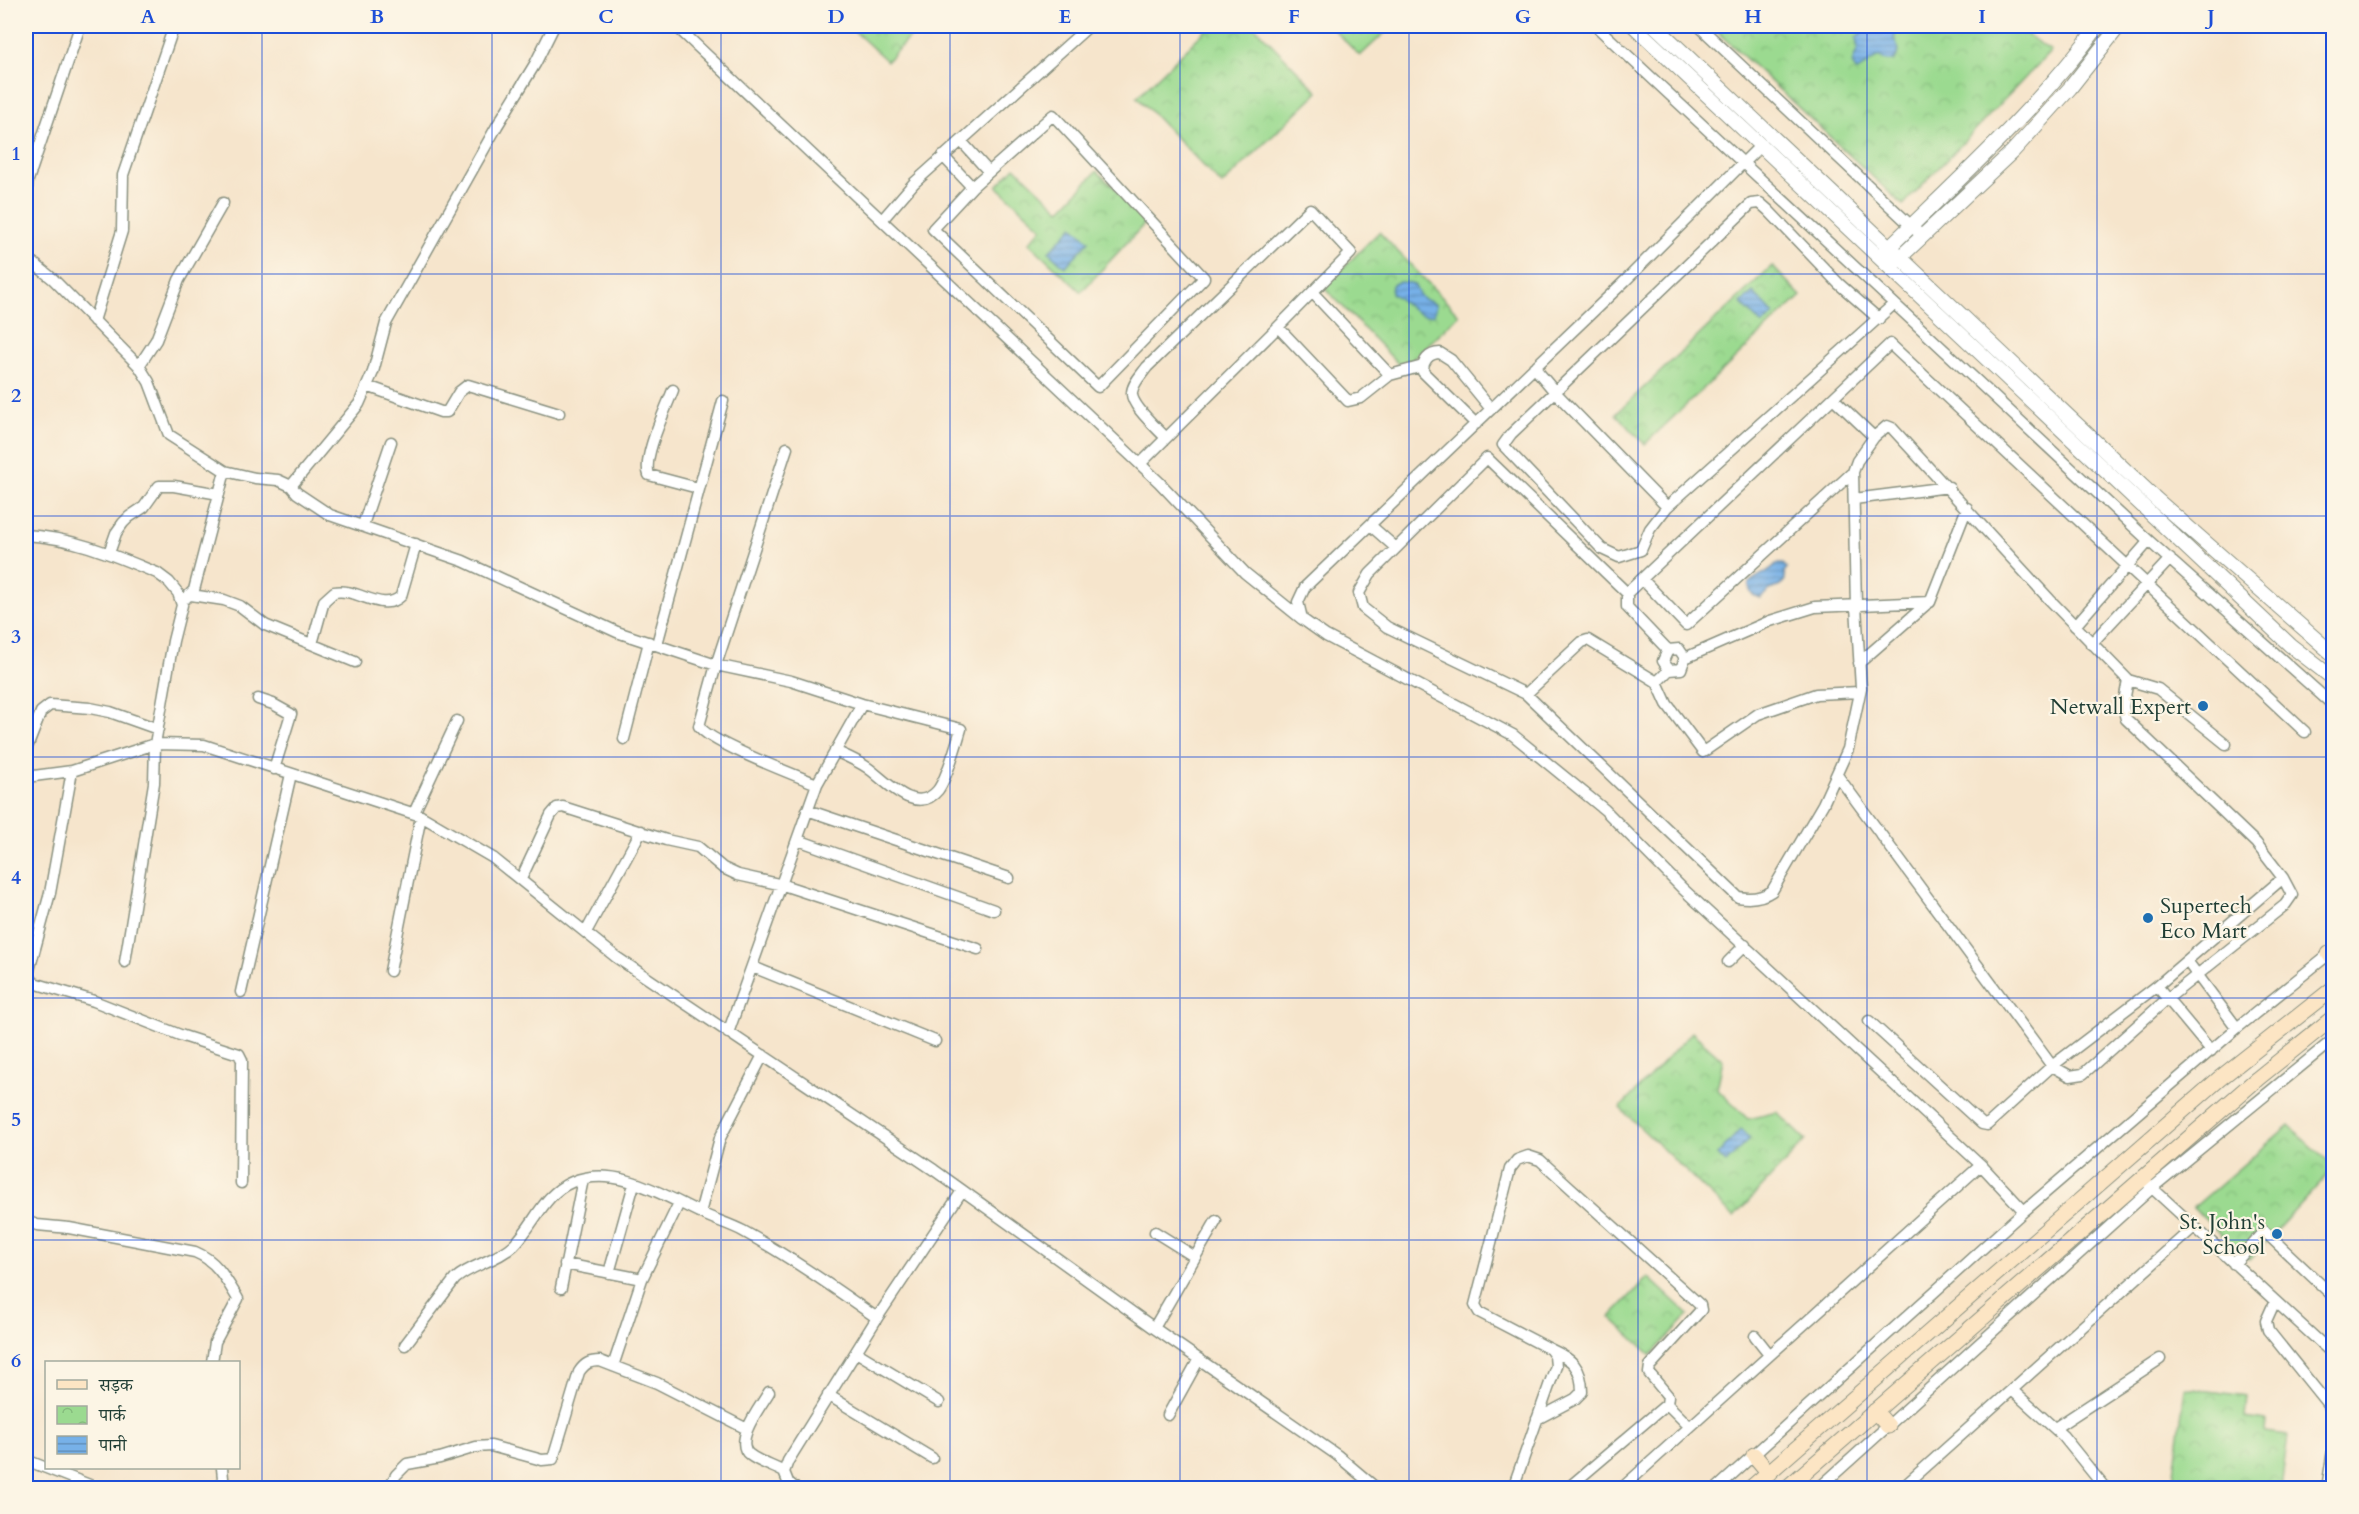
<svg xmlns="http://www.w3.org/2000/svg" width="2359" height="1514" font-family="Cardo,'Noto Serif Devanagari',serif">
<style>
.park{fill:url(#park-crowns);stroke:#5d8c62;stroke-width:1.5}
.water{fill:url(#water-rules);stroke:#4b778e;stroke-width:1.5}
.lines{fill:none;stroke-linecap:round;stroke-linejoin:round}
.minor-casing{stroke:#8a9180;stroke-width:13}
.tertiary-casing{stroke:#8a9180;stroke-width:16}
.secondary-casing{stroke:#8a9180;stroke-width:17}
.minor{stroke:#fff;stroke-width:10}
.tertiary{stroke:#fff;stroke-width:14}
.secondary{stroke:#fce5c4;stroke-width:15}
.grid{fill:none;stroke:#1d4ed8;stroke-width:1.5;stroke-opacity:0.55}
.poi-dot{fill:#1f6fb2;stroke:#fcf5e5;stroke-width:2}
.labels{text-anchor:middle;stroke-width:4.5;stroke-linejoin:round;paint-order:stroke}
.poi-label{font-size:22px;fill:#1f3d34;stroke:#fcf5e5;text-anchor:end}
.neatline{fill:none;stroke:#1d4ed8;stroke-width:2}
.grid-label{font-size:20px;text-anchor:middle;font-weight:bold;fill:#1d4ed8}
</style>
<defs>
<pattern id="park-crowns" width="20" height="18" patternUnits="userSpaceOnUse" patternTransform="scale(1.5)"><rect width="20" height="18" fill="#9bda90"/><path d="M2 6a3 3 0 1 1 6 0M12 15a3 3 0 1 1 6 0" fill="none" stroke="#85bc7d"/></pattern>
<pattern id="water-rules" width="6" height="5" patternUnits="userSpaceOnUse" patternTransform="scale(1.5)"><rect width="6" height="5" fill="#77b1e8"/><path d="M0 2.5h6" fill="none" stroke="#6191bd"/></pattern>
</defs>
<rect width="100%" height="100%" fill="#fcf5e5"/>
<filter id="ink" filterUnits="userSpaceOnUse"><feTurbulence type="fractalNoise" baseFrequency=".0167" numOctaves="2"/><feDisplacementMap in="SourceGraphic" scale="12" xChannelSelector="R" yChannelSelector="G"/><feConvolveMatrix kernelMatrix="1 2 1 2 8 2 1 2 1" color-interpolation-filters="sRGB"/></filter>
<filter id="wash" filterUnits="userSpaceOnUse"><feTurbulence type="fractalNoise" baseFrequency=".008" numOctaves="4" result="noise"/><feDisplacementMap in="SourceGraphic" scale="24" xChannelSelector="R" yChannelSelector="G"/><feGaussianBlur stdDeviation="1.35" result="paint"/><feColorMatrix in="noise" values="0 0 0 0 0 0 0 0 0 0 0 0 0 0 0 0 0 1.4 0 .05"/><feComposite in="paint" operator="in"/></filter>
<g filter="url(#wash)">
<rect width="100%" height="100%" fill="#f6e5cc"/>
<!-- park -->
<path class="park" d="M849 26H920L887 61Z
M1210 26H1254L1318 92 1222 185 1137 97Z
M1330 26H1392L1360 56Z
M1711 26H2014L2051 51 1903 205Z
M1015 167 1060 210 1097 171 1148 220 1081 292 1029 243 1042 228 997 186Z
M1379 232 1459 315 1403 369 1324 287Z
M1772 266 1801 296 1645 444 1616 414Z
M1692 1032 1723 1060 1717 1089 1748 1119 1777 1112 1806 1140 1734 1217 1620 1108Z
M2289 1125 2333 1166V1169L2249 1260 2193 1208Z
M1648 1277 1689 1315 1651 1355 1610 1317Z
M2185 1388 2247 1396 2245 1418 2266 1421 2265 1432 2288 1435 2281 1488H2172Z"/>
<!-- water -->
<path class="water" d="M1877 26H1897L1894 40C1899 47 1899 54 1894 61H1886L1880 57C1870 59 1866 68 1856 71L1852 63 1858 49 1856 38 1863 31 1877 29Z
M1073 226 1089 241 1065 267 1049 252Z
M1398 282C1423 282 1411 288 1422 298 1426 301 1432 301 1436 305L1434 314C1418 321 1404 300 1391 293L1392 285Z
M1753 292 1774 314 1762 325 1741 303Z
M1776 564H1783L1787 568 1784 572 1785 580 1780 586 1770 590 1760 598C1751 595 1749 592 1749 583 1757 575 1769 573 1776 564Z
M1741 1129 1750 1138 1726 1163 1717 1155Z"/>
</g>
<g filter="url(#ink)">
<g class="lines">
<defs>
<path id="minor" d="M676 26 1159 482 1245 573 1302 619
M1596 26 2149 541 2334 706
M1699 26 1923 237
M1053 115 1204 278 1098 387 933 229 972 187Z
M961 141 989 172
M1760 146 1626 280 1305 587 1298 602 1302 619 1326 636 1513 735 1605 810 1683 889 1981 1165 2024 1211 2237 1028 2334 950
M943 156 972 187
M26 195 28 180 80 26
M882 220 914 183 1089 26
M26 257 53 279 139 366 149 382 169 435 225 471 255 478 278 480 291 486 297 493 330 515 463 561 617 632 716 665 791 681 862 704 961 729C957 743 946 779 938 790 916 817 886 781 868 768 858 761 846 756 835 751
M1313 293 1390 375
M94 321 122 231 123 175 174 26
M139 366 156 340 179 280 223 203
M1534 367 1555 392 1511 434 1503 445 1602 549 1619 557 1641 550 1650 529 1667 507 1894 304
M367 386 441 412H447L459 392 468 385 559 413
M673 390C666 409 642 457 649 475L698 488
M1833 398 1874 437 1887 426 1892 428 2050 600 2128 680 2123 707 2126 719 2256 843 2283 878 2292 895 2285 905 2167 999 2083 1074 2070 1076 2052 1066 1837 775
M1476 424 1423 372C1422 361 1429 353 1440 353L1451 360 1491 409
M1166 438C1157 428 1130 405 1132 392 1133 383 1142 374 1147 367L1310 209 1351 253 1278 327
M787 448 716 665 699 726C708 742 795 775 817 784
M1140 464 1278 327 1348 401 1361 398 1390 375 1423 366
M291 486 359 404 373 372 386 323 497 126 535 64 554 26
M1854 499 1949 487
M1667 507 1555 392 1751 204 1760 203 1768 210 1839 284 1879 319
M363 525 391 442
M1370 525 1396 548
M26 535C75 538 113 555 157 573L169 582 178 593 182 605 173 641 155 744 154 783 125 962
M109 553 116 533 123 523 129 517 144 507 159 486H174L219 494
M1642 579 1686 625 1853 472
M191 595 224 600 240 606 265 625 355 662
M186 598 194 590 225 471
M2075 626 2149 541
M312 644 324 601 334 592C357 587 383 614 401 596L416 544
M657 644 723 401
M2091 644 2170 559
M1668 650 1627 607V593L1890 344 2305 732
M1668 650 1663 661 1669 670 1681 669 1685 658 1770 621 1815 607 1930 602 1967 508
M1668 650 1679 649 1685 658
M1859 663 1929 602
M1669 670 1657 682 1667 704 1703 752 1758 714 1816 694 1860 692
M2128 680 2158 689 2226 744
M1657 682 1588 640 1582 642 1526 694 1738 897C1750 899 1762 898 1772 891L1823 804 1848 749 1861 688 1856 606 1853 472 1857 461 1874 437
M1526 694 1387 627 1363 608 1359 593 1370 574 1487 458 1627 593
M258 699 273 704 291 714 274 769
M624 739 649 642
M26 750 41 712 50 705 90 708 110 712 158 729
M72 771 50 893 28 974 34 983 94 1001 180 1035 239 1054 242 1060 241 1183
M26 777 72 771 155 744 204 745 421 816 493 858 616 957 934 1170 1154 1328 1337 1455 1376 1488
M807 810 1009 878
M414 813 457 721
M798 840 994 910
M521 879 551 815 557 808 563 807 666 840 698 847 723 868 738 875 783 885 978 949
M586 932 641 831
M2187 961 2237 1028
M1728 962 1745 945
M753 967 935 1041
M390 971 421 816
M2157 986 2211 1051
M241 992 291 774
M1869 1021 1982 1124 1987 1125 2052 1066 2157 986 2283 878
M728 1033 817 784 862 704
M2149 1185 2334 1355
M700 1213 720 1138 763 1055
M26 1221 37 1225 69 1228 195 1252C217 1261 226 1279 238 1299L215 1342 212 1362
M1155 1232 1195 1257
M565 1264 642 1279
M2234 1264 2264 1231 2334 1297
M609 1273 634 1184
M561 1288 583 1179
M2275 1301 2266 1321 2268 1330 2334 1412
M1154 1328 1216 1221
M1755 1336 1770 1355
M405 1345 455 1279C472 1264 497 1261 514 1245 535 1224 543 1194 572 1182 615 1164 663 1195 701 1213 715 1220 730 1224 743 1231 790 1257 833 1287 877 1318
M856 1352 939 1402
M613 1366 642 1279 679 1203
M2012 1390 2063 1436 2105 1488
M769 1392C761 1406 732 1442 750 1455 759 1462 773 1466 784 1472
M828 1395 932 1458
M1168 1415 1199 1359
M1537 1419 1575 1399 1582 1392C1582 1367 1572 1359 1550 1349
M2055 1428 2160 1359
M26 1460 97 1488
M222 1468 224 1488
M389 1488 396 1475 407 1464 440 1458 476 1447 491 1446 542 1460 553 1459 579 1372C585 1363 590 1361 600 1361L657 1383 747 1429
M795 1488 788 1482 784 1472 788 1461 877 1318 962 1191
M1513 1488 1556 1366 1555 1356 1550 1349 1479 1312 1475 1305 1510 1169 1517 1160 1528 1156 1540 1160 1700 1305 1701 1310 1650 1366 1649 1373 1668 1396 1667 1404 1690 1427
M1568 1488 1667 1404
M1622 1488 1981 1165
M1717 1488 2024 1211
M1819 1488 2152 1188 2334 1039
M1902 1488 2194 1227
M2327 1488 2334 1444"/>
<path id="tertiary" d="M1634 26 2290 645 2334 679
M1655 26 2157 500 2334 655
M1882 254C1957 181 2036 110 2098 26
M1894 263 2013 151 2070 88 2119 26"/>
<path id="secondary" d="M2329 954 2334 961
M1875 1411 1888 1426
M1754 1455 1769 1473
M1751 1488 2219 1079 2334 988
M1787 1488 2257 1079 2334 1017"/>
</defs>
<!-- minor casing -->
<use href="#minor" class="minor-casing"/>
<!-- tertiary casing -->
<use href="#tertiary" class="tertiary-casing"/>
<!-- secondary casing -->
<use href="#secondary" class="secondary-casing"/>
<!-- minor -->
<use href="#minor" class="minor"/>
<!-- tertiary -->
<use href="#tertiary" class="tertiary"/>
<!-- secondary -->
<use href="#secondary" class="secondary"/>
</g>
</g>
<!-- grid -->
<path class="grid" d="M262 26V1488M492 26V1488M721 26V1488M950 26V1488M1180 26V1488M1409 26V1488M1638 26V1488M1867 26V1488M2097 26V1488M26 274H2334M26 516H2334M26 757H2334M26 998H2334M26 1240H2334"/>
<!-- markers -->
<g class="poi-dot">
<circle cx="2203" cy="706" r="6"/>
<circle cx="2148" cy="918" r="6"/>
<circle cx="2277" cy="1234" r="6"/>
</g>
<g class="labels">
<!-- poi labels -->
<g class="poi-label">
<text x="2191" y="714">Netwall Expert</text>
<text x="2160" y="913" text-anchor="start">Supertech<tspan x="2160" dy="25">Eco Mart</tspan></text>
<text x="2265" y="1229">St. John's<tspan x="2265" dy="25">School</tspan></text>
</g>
</g>
<!-- margin -->
<rect width="2359" height="1514" fill="none" stroke="#fcf5e5" stroke-width="66"/>
<!-- legend -->
<rect x="45" y="1361" width="195" height="108" fill="#fcf5e5" stroke="#a4ab9e" stroke-width="1.5"/>
<rect x="57" y="1380" width="30" height="9" fill="#fce5c4" stroke="#a4ab9e" stroke-width="1.5"/>
<text x="99" y="1391" font-size="18" fill="#1f3d34">सड़क</text>
<rect x="57" y="1406" width="30" height="18" fill="url(#park-crowns)" stroke="#a4ab9e" stroke-width="1.5"/>
<text x="99" y="1421" font-size="18" fill="#1f3d34">पार्क</text>
<rect x="57" y="1436" width="30" height="18" fill="url(#water-rules)" stroke="#a4ab9e" stroke-width="1.5"/>
<text x="99" y="1451" font-size="18" fill="#1f3d34">पानी</text>
<rect x="33" y="33" width="2293" height="1448" class="neatline"/>
<g class="grid-label">
<text x="148" y="23">A</text>
<text x="377" y="23">B</text>
<text x="606" y="23">C</text>
<text x="836" y="23">D</text>
<text x="1065" y="23">E</text>
<text x="1294" y="23">F</text>
<text x="1523" y="23">G</text>
<text x="1753" y="23">H</text>
<text x="1982" y="23">I</text>
<text x="2211" y="23">J</text>
<text x="16" y="160">1</text>
<text x="16" y="402">2</text>
<text x="16" y="643">3</text>
<text x="16" y="884">4</text>
<text x="16" y="1126">5</text>
<text x="16" y="1367">6</text>
</g>
</svg>
